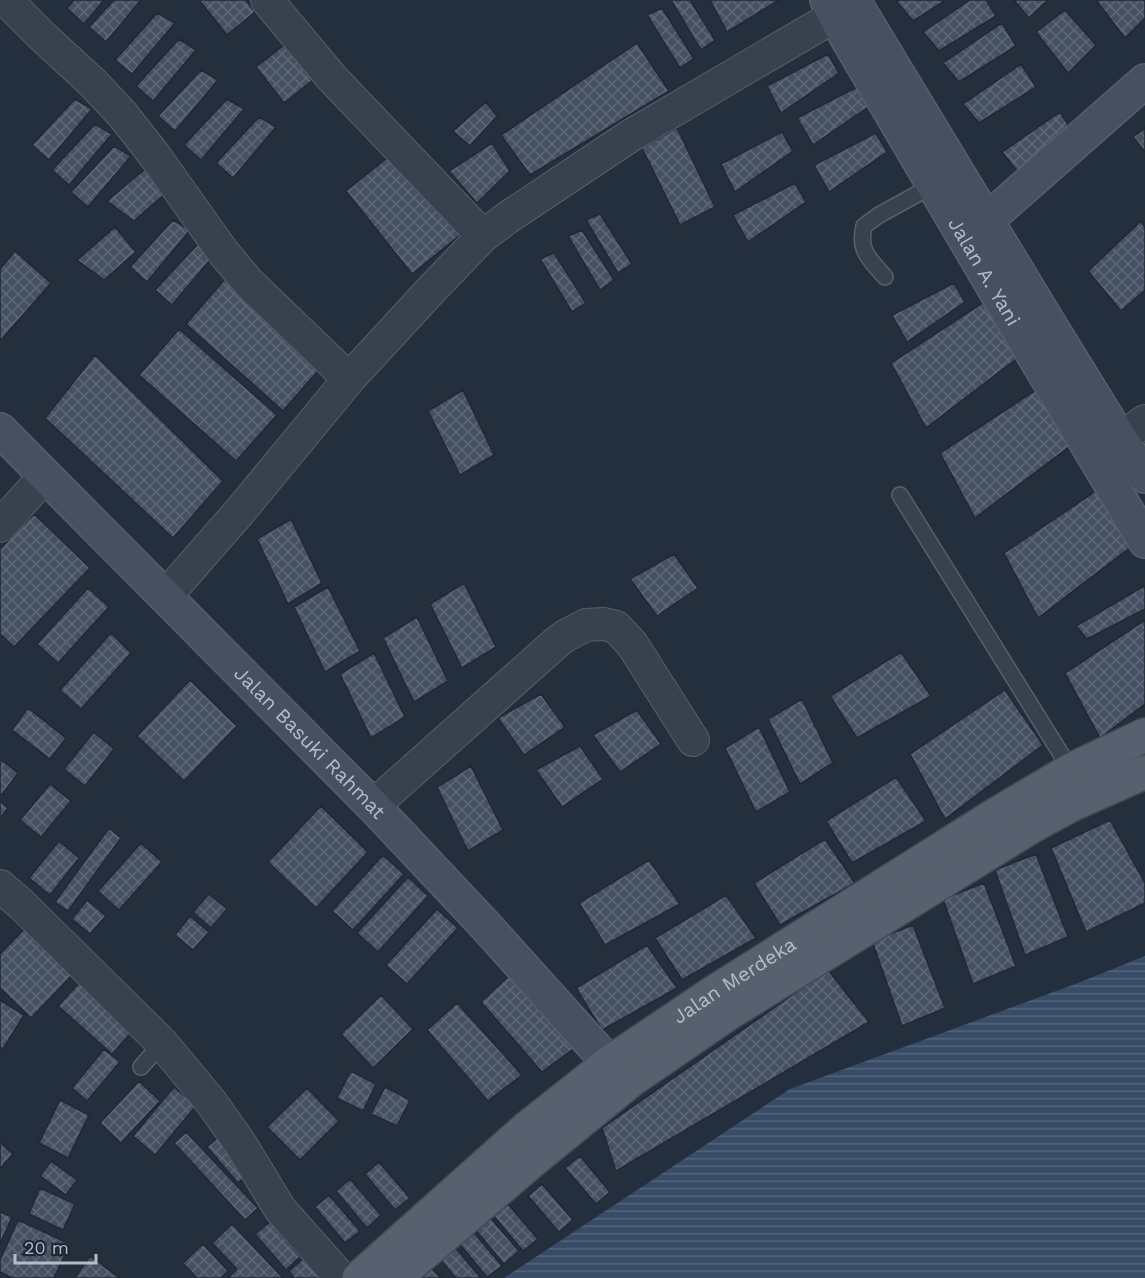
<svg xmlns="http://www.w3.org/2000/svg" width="1145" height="1278" font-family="'Work Sans',sans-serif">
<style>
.water{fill:url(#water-rules)}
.building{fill:url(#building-cross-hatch);stroke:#1f2835;stroke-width:1.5}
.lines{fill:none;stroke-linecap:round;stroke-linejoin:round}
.lane-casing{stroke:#565f6c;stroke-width:18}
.street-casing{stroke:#565f6c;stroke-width:34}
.secondary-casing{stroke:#565f6c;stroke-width:36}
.primary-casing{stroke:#414a57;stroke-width:36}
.lane{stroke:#38414e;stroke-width:15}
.street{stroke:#38414e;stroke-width:32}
.secondary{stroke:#465061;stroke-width:33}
.primary{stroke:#56606e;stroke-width:33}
.labels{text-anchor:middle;stroke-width:6;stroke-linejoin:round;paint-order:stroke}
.street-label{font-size:20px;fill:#b4bcc9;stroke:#1d2633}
</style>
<defs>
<pattern id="water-rules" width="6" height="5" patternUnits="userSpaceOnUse" patternTransform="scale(1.5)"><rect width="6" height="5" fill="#394c67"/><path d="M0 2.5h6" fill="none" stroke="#53647b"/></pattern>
<pattern id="building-cross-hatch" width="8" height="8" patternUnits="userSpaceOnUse" patternTransform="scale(1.5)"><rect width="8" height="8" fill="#455162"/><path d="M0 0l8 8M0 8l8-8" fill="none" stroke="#5d6877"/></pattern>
</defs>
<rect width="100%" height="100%" fill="#242f3e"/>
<!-- water -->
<path class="water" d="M1145 956V1278H504L790 1089 1078 983Z"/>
<!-- building -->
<path class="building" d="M74 0H104L84 24 67 8Z
M114 0H141L106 42 89 27Z
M199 0H246L255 12 227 35Z
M671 0H690L715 40 701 50Z
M710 0H779L727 32Z
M900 0H946L913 21 897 2Z
M970 0H986L996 16 939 51 923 32Z
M1014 0H1048L1029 18Z
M1096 0H1145V18L1125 38Z
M662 8 694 59 680 68 647 15Z
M1065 10 1096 45 1068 73 1036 32Z
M157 13 175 23 132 74 115 60Z
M1002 23 1016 46 959 82 943 63Z
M179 39 196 50 153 101 136 86Z
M637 43 669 91 530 175 501 135Z
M284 45 313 80 284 103 256 67Z
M828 54 839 73 781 113 767 86Z
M1021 64 1036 87 979 123 963 104Z
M201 70 218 80 175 131 158 116Z
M859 86 871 105 813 145 797 118Z
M75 99 92 109 49 160 32 145Z
M227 99 244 109 201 160 184 145Z
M486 102 497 116 470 146 453 131Z
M1060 112 1075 135 1018 172 1002 152Z
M259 117 276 127 233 178 216 163Z
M95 124 112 134 69 185 52 170Z
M677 128 715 207 680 225 642 148Z
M1145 128V152L1133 137Z
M782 132 793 151 735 192 721 164Z
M876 133 887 152 829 192 814 165Z
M492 143 510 171 477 203 449 171Z
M114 146 131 156 88 207 71 192Z
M398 149 464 232 412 274 346 191Z
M145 169 166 193 134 221 107 201Z
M795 183 806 202 748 242 733 215Z
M600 214 632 264 618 273 586 220Z
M173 220 190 230 147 282 130 267Z
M1141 221 1145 228V290L1121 311 1088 271Z
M115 227 136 252 104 280 77 260Z
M582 230 614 280 600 290 568 236Z
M198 244 215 254 172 305 155 290Z
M15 251 51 283 1 340 0 339V269Z
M554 253 586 303 572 312 540 259Z
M226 278 324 364 283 411 186 324Z
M954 283 965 302 907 342 892 315Z
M987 300 1024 353 926 428 891 363Z
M179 329 277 415 236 461 139 375Z
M95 355 223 481 173 538 45 418Z
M463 390 494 455 460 475 428 411Z
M1036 390 1073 444 975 518 940 453Z
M1099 489 1136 543 1038 618 1004 553Z
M34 514 90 568 14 647 0 634V549Z
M291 519 322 583 288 604 257 539Z
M674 554 698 588 657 616 630 579Z
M464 583 496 647 462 668 430 604Z
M1144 586 1145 588V609L1087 639 1076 626Z
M328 587 360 651 325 672 294 607Z
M88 588 109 607 58 663 37 644Z
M417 617 448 681 414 702 383 638Z
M1145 620V704L1100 738 1065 673Z
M111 633 131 653 81 709 60 690Z
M901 652 931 696 857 738 830 696Z
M374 653 405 717 371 738 340 674Z
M190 680 237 726 184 781 137 736Z
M1005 690 1043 745 945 819 910 754Z
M541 694 565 727 524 755 498 718Z
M802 699 833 763 800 784 768 719Z
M28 708 66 738 50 759 12 730Z
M637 710 661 744 620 772 593 735Z
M759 727 790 792 756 812 725 748Z
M94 732 114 749 85 786 64 769Z
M580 746 603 779 562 807 536 770Z
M0 759 18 773 2 795 0 793Z
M471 766 503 830 468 851 437 787Z
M896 777 926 821 852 863 826 821Z
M50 784 71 801 41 837 20 820Z
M0 801 8 808 0 818Z
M321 806 368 852 316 908 268 862Z
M1110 820 1145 883V903L1086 932 1051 848Z
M109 828 121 838 68 911 55 902Z
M825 839 855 883 780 925 754 883Z
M59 841 79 858 50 895 29 878Z
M141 843 162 862 119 910 98 891Z
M1036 854 1068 937 1025 955 995 870Z
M383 855 404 874 353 930 332 911Z
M649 860 680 904 605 945 579 903Z
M408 877 428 896 378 952 357 933Z
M984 883 1016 966 973 984 943 899Z
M209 894 227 909 211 928 193 912Z
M726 895 756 938 682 980 655 938Z
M87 900 106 916 90 934 72 919Z
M437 909 458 928 407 984 386 965Z
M190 916 209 932 193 950 175 935Z
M31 922 79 968 31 1018 0 988V954Z
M913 925 945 1008 902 1026 872 941Z
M647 945 677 988 602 1030 576 988Z
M828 970 869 1022 616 1171 602 1128Z
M511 974 577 1046 542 1072 481 1002Z
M83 979 136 1027 112 1054 58 1006Z
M381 995 413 1029 373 1068 341 1034Z
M0 1000 24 1015 3 1049 0 1047Z
M457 1003 522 1075 488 1101 427 1030Z
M104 1049 120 1062 87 1101 72 1088Z
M351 1071 376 1084 363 1111 337 1098Z
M139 1081 160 1101 121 1143 100 1123Z
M174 1087 196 1106 155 1155 133 1136Z
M385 1087 410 1100 397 1126 371 1114Z
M307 1088 339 1121 300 1160 267 1127Z
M60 1100 89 1115 68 1158 39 1143Z
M186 1132 258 1208 245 1220 174 1143Z
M221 1135 252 1171 238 1183 207 1147Z
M0 1142 13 1154 0 1169Z
M580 1156 610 1192 596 1204 565 1168Z
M51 1161 77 1180 66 1195 40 1176Z
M379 1162 410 1198 395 1210 365 1174Z
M350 1179 381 1215 367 1228 336 1191Z
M542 1184 573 1220 559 1232 528 1196Z
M40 1188 75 1204 63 1230 29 1214Z
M329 1195 360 1231 345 1243 315 1207Z
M507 1203 538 1239 523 1251 493 1215Z
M0 1212 12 1217 0 1244Z
M488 1215 519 1251 504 1264 474 1228Z
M18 1220 70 1244 54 1278H12L0 1272V1260Z
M270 1222 300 1257 286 1270 255 1234Z
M232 1224 283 1278H228L237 1269 212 1243Z
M471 1229 502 1266 487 1277 457 1241Z
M203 1244 228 1271 221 1278H197L183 1263Z
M454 1246 481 1278H456L440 1259Z
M90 1256 120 1278H75Z
M303 1259 320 1278H294L289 1271Z
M423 1260 441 1278H411Z"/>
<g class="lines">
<defs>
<path id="lane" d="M885 277C870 259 858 252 864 226L879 215 934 185
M900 495 1071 770
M141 1067 162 1043"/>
<path id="street" d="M6 0 42 36 92 82 123 115 155 156 223 252 249 283 349 379
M267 0 332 78 483 236
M1120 439 1145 421
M0 526 45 476
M165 597 241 510 349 379 432 289 483 236 507 218 630 136 855 4
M373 806 557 642 565 636 586 625 604 624 616 627 632 644 693 740
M0 886 21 904 162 1043 211 1102 240 1143 280 1209 341 1278"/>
<g id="secondary">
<path id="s1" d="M827 0 843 31 1021 334 1145 541"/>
<path d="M853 0 1045 317 1120 439 1145 476"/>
<path d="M986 221 1145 81"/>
<path id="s2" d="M0 430 373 806 484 924 609 1063"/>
</g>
<g id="primary">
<path id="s3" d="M359 1278 527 1128 609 1063 713 993 992 817 1071 770 1145 735"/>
<path d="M395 1278 532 1161 630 1081 729 1013 1034 825 1073 804 1145 772"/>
</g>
</defs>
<!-- lane casing -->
<use href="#lane" class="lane-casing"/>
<!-- street casing -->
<use href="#street" class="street-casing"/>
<!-- secondary casing -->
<use href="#secondary" class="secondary-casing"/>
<!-- primary casing -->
<use href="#primary" class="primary-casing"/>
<!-- lane -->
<use href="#lane" class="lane"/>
<!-- street -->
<use href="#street" class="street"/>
<!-- secondary -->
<use href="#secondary" class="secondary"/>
<!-- primary -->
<use href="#primary" class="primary"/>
</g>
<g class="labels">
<!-- street labels -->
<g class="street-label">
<text dy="7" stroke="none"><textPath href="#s1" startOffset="314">Jalan A. Yani</textPath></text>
<text dy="7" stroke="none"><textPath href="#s2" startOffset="440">Jalan Basuki Rahmat</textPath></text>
<text dy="7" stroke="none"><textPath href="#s3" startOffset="480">Jalan Merdeka</textPath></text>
</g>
</g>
<!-- scale -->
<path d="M15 1254v9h81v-9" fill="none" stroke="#b4bcc9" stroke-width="3"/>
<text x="24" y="1254" font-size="18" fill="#b4bcc9" stroke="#1d2633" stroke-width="4.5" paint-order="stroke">20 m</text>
</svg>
